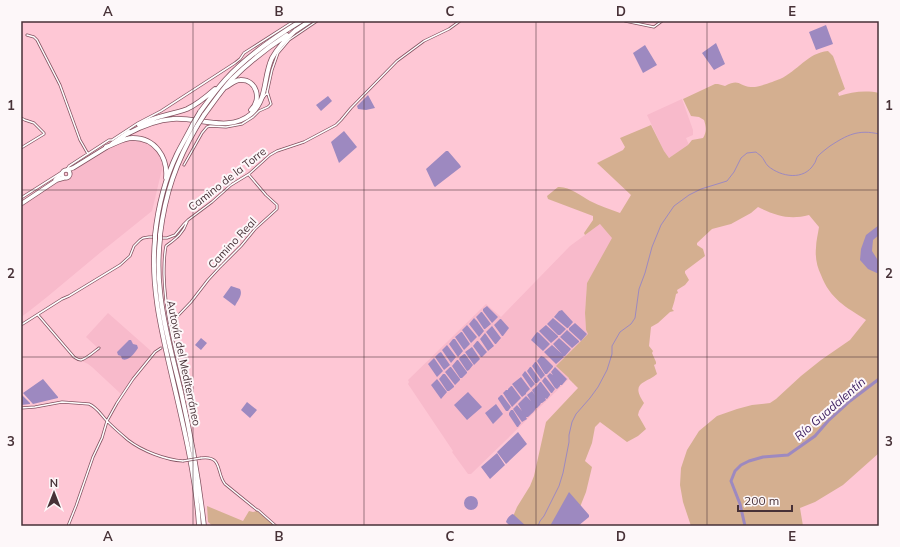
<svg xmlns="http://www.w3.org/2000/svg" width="900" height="547" font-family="Mulish,sans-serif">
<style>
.built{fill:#f8bacb}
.green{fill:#d4af90}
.water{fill:#9d89c0}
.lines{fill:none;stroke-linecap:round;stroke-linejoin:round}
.stream{stroke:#9d89c0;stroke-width:1}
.river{stroke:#9d89c0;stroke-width:3}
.minor-casing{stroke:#835361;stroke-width:3}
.primary-casing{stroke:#835361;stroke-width:5}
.motorway-casing{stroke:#835361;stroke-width:5.5}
.minor{stroke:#fff;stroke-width:1.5}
.primary{stroke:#fff;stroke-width:3.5}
.motorway{stroke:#fff;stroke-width:4}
.minor-bridge-casing{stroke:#835361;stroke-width:3;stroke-linecap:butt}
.motorway-bridge-casing{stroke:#835361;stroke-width:5.5;stroke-linecap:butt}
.minor-bridge{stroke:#fff;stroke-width:1.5}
.motorway-bridge{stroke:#fff;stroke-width:4}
.grid{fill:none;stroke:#473137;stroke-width:1;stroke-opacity:0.55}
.labels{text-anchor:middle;stroke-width:4;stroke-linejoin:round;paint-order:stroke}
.street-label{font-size:11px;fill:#473137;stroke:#fdf7f9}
.water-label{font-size:12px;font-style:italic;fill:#3e2062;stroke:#fdf7f9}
.neatline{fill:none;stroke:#473137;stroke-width:1.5}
.grid-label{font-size:13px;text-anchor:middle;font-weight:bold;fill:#473137}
</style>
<rect width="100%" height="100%" fill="#fec7d5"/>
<!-- built -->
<path class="built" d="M682 99 693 130V135L686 138 689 145 669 158 664 151 647 115Z
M135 139 148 143 157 152 161 158 163 165 152 211 101 252 47 297 28 312 21 317V205L97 155 120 142 128 140Z
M600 224 614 239 587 283 585 313 586 330 588 334 570 378 471 474H468L452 452 453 451 408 384 409 382 408 380 486 304 501 317 570 246Z
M108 313 151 351V356L132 379 121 394 92 367 88 364 82 361 83 359 99 349 86 337Z"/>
<!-- green -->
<path class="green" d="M828 51 833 56 845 89 838 93 839 96C851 92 866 90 879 93V453L843 485 815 502 800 508 803 526H691L683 502 680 485 681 468 687 450 699 431 717 416 737 409 752 405 770 403 776 399 801 376 821 360 850 340 866 320C846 307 830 299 821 275 817 267 815 257 816 248 816 241 818 234 819 227L809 215C790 220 776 216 758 207L751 213 731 224 712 229 697 243V245L703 249 705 256 685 271V273L689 280 685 285 677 290 678 293 676 294C675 299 674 303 672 309L674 311 670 312 658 323 651 327 649 346 653 351 652 353 656 362V364L654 365 657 374C645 384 630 382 644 403L639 411 638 415 646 429 638 436 627 442 600 422 595 427 592 443 585 461 592 467 586 492 578 512 569 526H509L517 507 530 486 534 476 546 422 578 388 569 379V378L556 366 588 334 586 330 585 313 587 283 612 238 600 224 585 235 584 233 593 220V216L548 199 547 196 558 187C569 186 581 196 590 201 600 206 610 209 620 213L631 195 597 163 623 150 625 147 620 138 651 125 664 151 669 158 688 145 692 140 703 138C707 132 706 126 704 120L699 117 691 116 683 99 715 84H718L725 86C740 78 738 86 751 87 758 88 774 81 780 79 798 71 807 53 828 51Z
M207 506 243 521 249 511 253 512 257 511 275 526H213L208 522Z"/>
<!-- water -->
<path class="water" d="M826 25 833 44 816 50 809 32Z
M716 43 725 64 714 70 702 53Z
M645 45 657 65 643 73 633 53Z
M368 95 375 108 366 110 358 109 357 106Z
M328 96 332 101 321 111 316 105Z
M344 131 357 147 339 163 331 142Z
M446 151H448L460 165 461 167 435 187 434 186 426 169Z
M879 225V235L873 240 872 251 879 262V274L868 269 860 260 861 249 866 235Z
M231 286 240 289C243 295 238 300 235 306L223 297Z
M487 306 498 317 492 323 483 311V309Z
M562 310 573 322 568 328H567L554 317 559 311Z
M481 312H482L491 324 485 329H484L476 317Z
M474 318 477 321 484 331 479 337 469 324Z
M553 318 566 329 560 335H558L547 324Z
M500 319H501L509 328 503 336H502L494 325Z
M575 323 587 334 581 341 569 330V328Z
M467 325 477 337 471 343 462 330Z
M546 325 558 336V337L551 343 539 331Z
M492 326 501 338 496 344H495L486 332Z
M567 330 579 341V342L572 348 560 337Z
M461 332H462L470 344 464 350 455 337Z
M537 332 539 333 550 344 543 351 531 340Z
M485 333 494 346 488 351 480 339Z
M201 338 207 343 201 350 195 345Z
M559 338 571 349 565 356H563L564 357 556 364 544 352 552 345 562 354 553 344Z
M453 339H455L463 351 458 357 449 344Z
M129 340H131L133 344 137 345 138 348C134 354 128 362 122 359L121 356 118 355 117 352Z
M477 341H478L487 352 482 357H481L473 346Z
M447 345 456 357 451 363 442 350Z
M472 347 480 359 474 365 465 352Z
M441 352 450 365 444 370 435 357 439 353Z
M464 354H465L473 365 469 370 467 371 459 359 460 357Z
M541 356 544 357 553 366V367L547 374H545L537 361Z
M434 358 443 371 437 377 428 364Z
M457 360H458L467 372V373L462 378H460L452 366Z
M535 362H536L545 375 541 379 532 366Z
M450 367H451L460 379V380L455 385 445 372Z
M530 367H531L540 380 537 383H535L527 371Z
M555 367 567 379 562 385H560V386L557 389 555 388 547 376 550 373 553 375 551 372Z
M525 371 526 372 535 384 531 388 522 375Z
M443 374H445L454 386V387L449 391H447L439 379Z
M521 377 530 389 526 393V394L522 397 512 384Z
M545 377 546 378 555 389 552 393H551L542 381Z
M43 379 58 397V398L33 404 23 393Z
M437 379 447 392 441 399 431 385Z
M540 382H541L550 394V395L547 399 545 398 546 400 542 403H541L540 405 537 408H536C535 411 530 415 528 417H526L527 419 522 422 513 409 517 405 522 411 518 404 526 396 531 401 527 395 532 391 535 395 532 390 537 386Z
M511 386H512L521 398 512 407 503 393 506 390H508V389Z
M468 392 482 407 467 420 454 405Z
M21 394 30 403V404L21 405Z
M501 395H502L511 407 508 411H506L498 399V398Z
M247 402 257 410 250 418 241 410Z
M496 404 503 414 493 424 485 413Z
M511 410H513L521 423 518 427H517L509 415V413Z
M518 432 527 444 506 464 497 452Z
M497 453 505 465 490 479 481 467Z
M569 492 589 515V517L578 526H550Z
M464 503a7 7 0 1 1 14 0a7 7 0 1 1-14 0Z
M513 514 526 526H510L506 522C507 518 510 515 513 514Z"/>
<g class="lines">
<!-- stream -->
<path class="stream" d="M538 526 540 521 544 516 559 486 563 473 569 442V435L572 422 576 414 590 398 598 387 607 370 612 354V346L620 332 631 324 635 318 639 289 645 273 652 247 661 225 674 206 689 195 701 189 727 181 734 172 741 158 747 153 756 152C758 154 760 155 761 156 764 159 765 163 768 166 781 177 804 181 814 164 816 162 816 158 818 156 822 152 826 149 830 146 847 135 858 129 879 134"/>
<!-- river -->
<path class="river" d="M745 526 740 504 731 481 735 471 741 465 749 461 763 457 788 455 815 436 828 421 850 401 879 379"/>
<defs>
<path id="minor" d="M625 21 654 27 662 21
M27 35 34 37 37 40 60 85 80 140 88 154
M262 99 267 93 272 70 278 53 289 40 317 21
M21 118 25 120 34 123 44 133V134L21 148
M184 165 202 133 207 127 210 126 226 127 242 124 253 117 259 111 268 107 271 104 267 91
M67 169 69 166 109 140H112L138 123 161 111 235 63 240 59 244 53 294 21
M21 198 62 172
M160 238H167L175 235 184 224 188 220 212 202 231 185 249 174 270 155 277 151 304 142 336 125 341 120 351 108 397 61 424 41 449 29 460 21
M38 315 74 357C77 359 78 360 81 360 86 359 95 351 99 348
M21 325 62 299 69 296 120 265 130 256 134 246 140 240 143 238 149 237H154
M169 325 191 302 208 280 219 268 241 246 255 229 277 209V205L266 195 249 175
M186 395C176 355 165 315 164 274 164 265 164 255 166 246 175 239 183 234 187 222
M21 408 35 407 62 402 89 404C97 407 101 415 107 421 113 427 121 434 128 440 142 451 166 460 183 461
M201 458C223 455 216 473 225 484L257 510H258L276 526
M68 526 76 506 93 457 102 438 107 421 117 403 133 379 155 352 161 348"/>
<path id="primary" d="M62 174a4 4 0 1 1 8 0a4 4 0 1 1-8 0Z
M67 170 73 168 107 147
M55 180 61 174
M21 204 57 180 64 178"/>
<path id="motorway" d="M295 31 310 21
M226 87C230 85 235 80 240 80 257 79 262 100 251 110
M200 112C208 101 216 90 225 80 247 56 273 38 301 21
M204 115C213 103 221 91 231 80 248 63 267 48 287 35
M139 125C154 116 171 115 187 109 198 104 206 97 215 89
M127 134C142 126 156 120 173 119 198 117 229 133 251 114 268 99 263 77 272 58 278 47 287 38 296 30
M112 144 129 132
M106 147C115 144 123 138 133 138 155 138 168 157 166 178
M155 235C158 207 165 179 177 154 182 144 188 134 193 124
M160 235C165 194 176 162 197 126
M155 239C150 289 163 337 174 385 185 432 196 479 199 526
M160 239C158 257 158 274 160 291 163 325 173 358 181 392 191 436 199 481 204 526"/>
</defs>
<!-- minor casing -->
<use href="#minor" class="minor-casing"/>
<!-- primary casing -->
<use href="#primary" class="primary-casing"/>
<!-- motorway casing -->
<use href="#motorway" class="motorway-casing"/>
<!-- minor -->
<use href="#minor" class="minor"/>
<!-- primary -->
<use href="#primary" class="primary"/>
<!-- motorway -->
<use href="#motorway" class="motorway"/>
<defs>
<path id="minor-bridge" d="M183 461 201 458"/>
<path id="motorway-bridge" d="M193 124 200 112
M197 126 204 115
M155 239V235
M160 239V235"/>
</defs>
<!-- minor-bridge casing -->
<use href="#minor-bridge" class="minor-bridge-casing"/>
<!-- motorway-bridge casing -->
<use href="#motorway-bridge" class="motorway-bridge-casing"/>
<!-- minor-bridge -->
<use href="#minor-bridge" class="minor-bridge"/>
<!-- motorway-bridge -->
<use href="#motorway-bridge" class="motorway-bridge"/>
</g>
<!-- grid -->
<path class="grid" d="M193 21V526M364 21V526M536 21V526M707 21V526M21 190H879M21 357H879"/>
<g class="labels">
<!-- street labels -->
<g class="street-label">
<text transform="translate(227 179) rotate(-38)" y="4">Camino de la Torre</text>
<text transform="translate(232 243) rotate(-47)" y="4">Camino Real</text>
<text transform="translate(184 363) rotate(78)" y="4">Autovía del Mediterráneo</text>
</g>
<!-- water labels -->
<g class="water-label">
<text transform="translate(830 409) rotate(-41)" y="4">Río Guadalentín</text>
</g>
</g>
<!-- border -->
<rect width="900" height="547" fill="none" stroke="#fdf7f9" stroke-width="44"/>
<!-- north arrow -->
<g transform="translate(54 493)" stroke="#fdf7f9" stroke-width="3" paint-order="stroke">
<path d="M0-3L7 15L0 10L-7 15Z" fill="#473137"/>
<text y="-6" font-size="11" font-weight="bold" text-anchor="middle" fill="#473137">N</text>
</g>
<!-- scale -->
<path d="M738 505v6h54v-6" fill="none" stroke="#473137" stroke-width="2"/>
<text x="744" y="505" font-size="12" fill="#473137" stroke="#fdf7f9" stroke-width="3" paint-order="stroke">200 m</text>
<rect x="22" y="22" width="856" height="503" class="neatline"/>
<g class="grid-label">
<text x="108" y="16">A</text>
<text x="279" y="16">B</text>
<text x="450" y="16">C</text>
<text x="621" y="16">D</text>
<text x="792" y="16">E</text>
<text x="11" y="110">1</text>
<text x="889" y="110">1</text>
<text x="11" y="278">2</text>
<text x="889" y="278">2</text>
<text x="11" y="446">3</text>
<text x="889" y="446">3</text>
<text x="108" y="541">A</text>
<text x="279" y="541">B</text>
<text x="450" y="541">C</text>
<text x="621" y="541">D</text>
<text x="792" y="541">E</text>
</g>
</svg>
